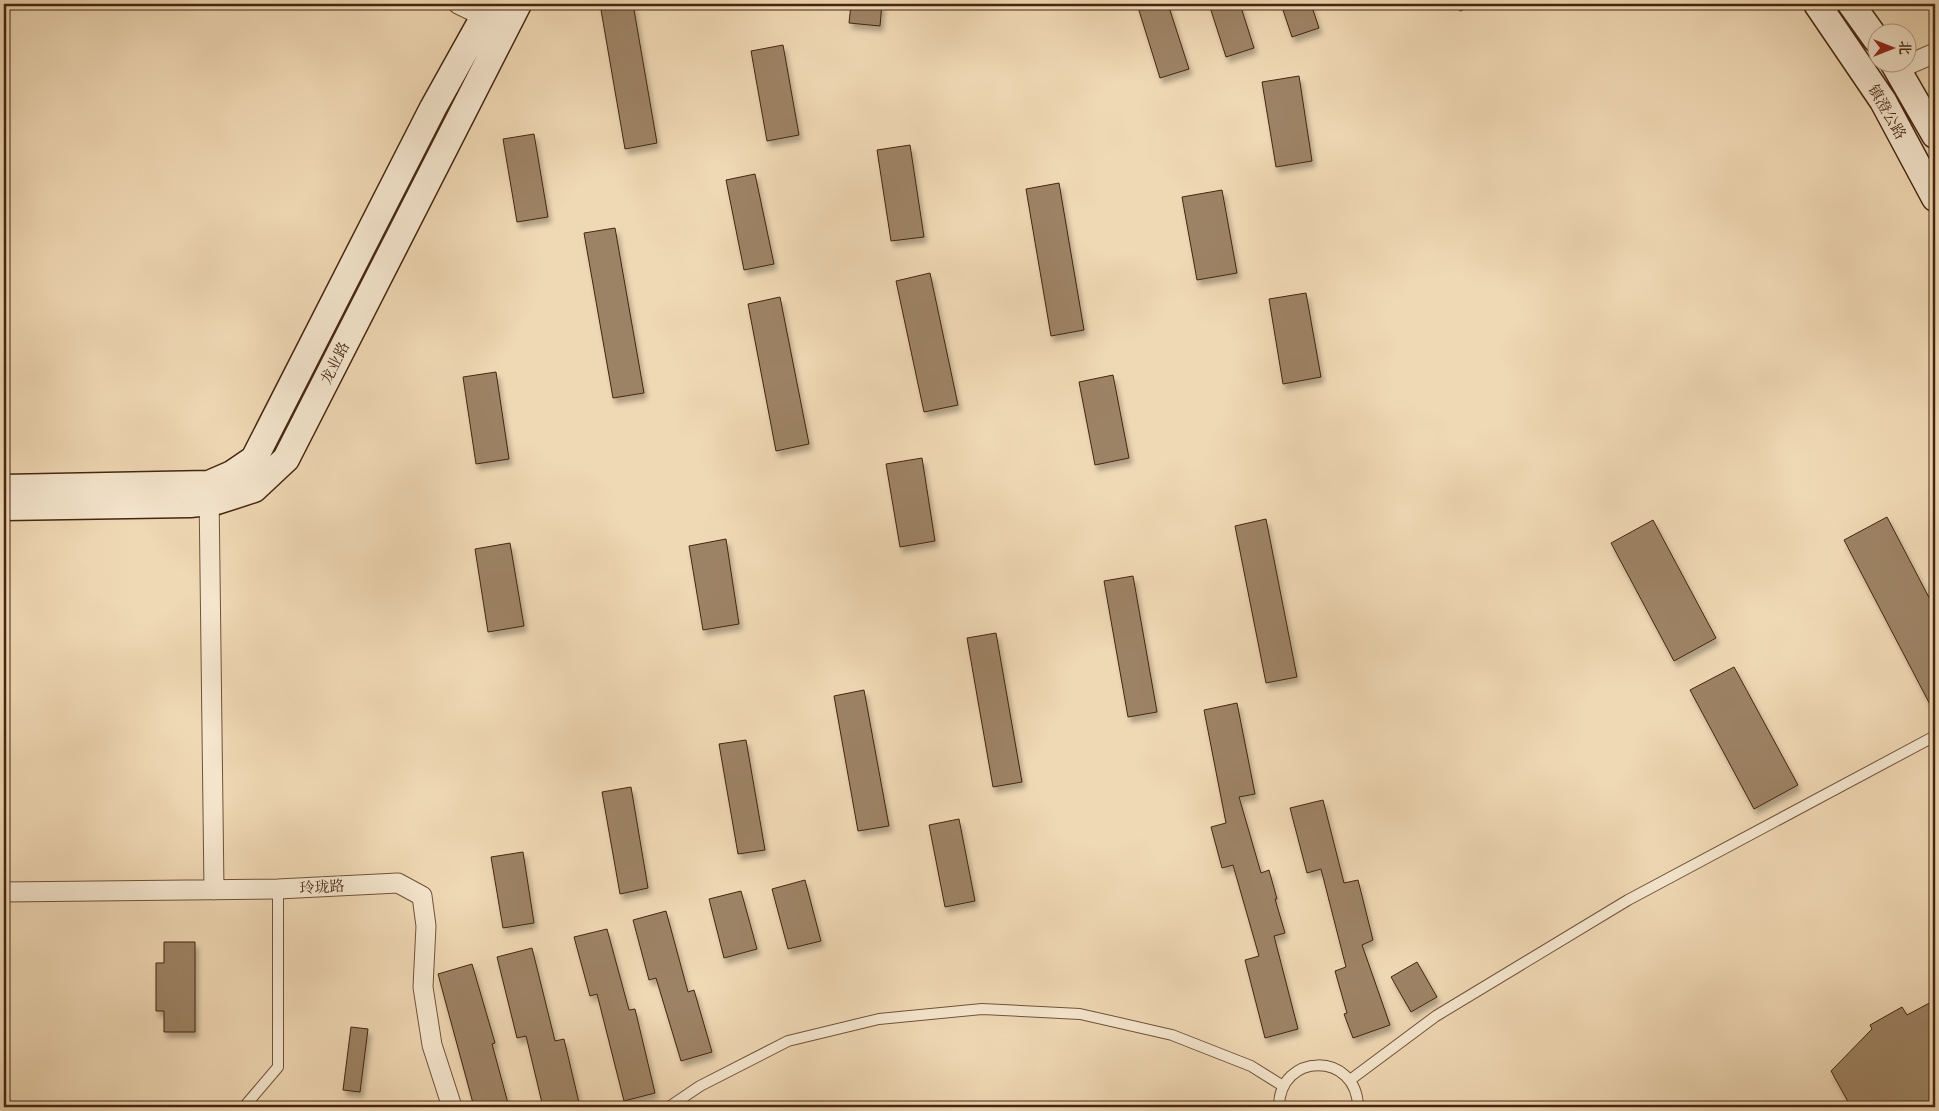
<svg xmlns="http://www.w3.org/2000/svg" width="1939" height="1111" font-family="'IM FELL Great Primer','Noto Serif SC',serif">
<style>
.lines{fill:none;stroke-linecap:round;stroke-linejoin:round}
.stream{stroke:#886c50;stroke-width:5}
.building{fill:#9d8365;stroke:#45260f;filter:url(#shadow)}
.lane-casing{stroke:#705238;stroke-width:12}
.street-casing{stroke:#705238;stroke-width:21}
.secondary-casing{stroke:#45260f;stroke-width:29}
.lane{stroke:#f5e6ce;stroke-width:10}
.street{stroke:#f5e6ce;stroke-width:19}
.secondary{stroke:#f5e6ce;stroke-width:26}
.labels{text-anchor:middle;stroke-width:4;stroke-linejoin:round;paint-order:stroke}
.street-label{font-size:15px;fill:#45260f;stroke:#f5e6ce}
</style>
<defs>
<filter id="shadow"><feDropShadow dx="3" dy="5.5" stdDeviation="2.5" flood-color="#0004"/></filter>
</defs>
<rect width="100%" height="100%" fill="#efd8b4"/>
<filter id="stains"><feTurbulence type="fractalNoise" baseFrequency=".004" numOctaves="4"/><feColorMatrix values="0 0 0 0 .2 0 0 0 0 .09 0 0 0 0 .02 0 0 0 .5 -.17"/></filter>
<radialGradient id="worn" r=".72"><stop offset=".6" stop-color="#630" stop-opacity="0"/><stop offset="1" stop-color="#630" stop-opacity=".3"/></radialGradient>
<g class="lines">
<!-- stream -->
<path class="stream" d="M1459 4 1461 9"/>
</g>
<!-- building -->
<path class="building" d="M600 4H633L657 143 625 149Z
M851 4H882L880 26 849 23Z
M1137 4H1168L1189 69 1160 78Z
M1209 4H1240L1254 48 1226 57Z
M1281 4H1311L1319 28 1292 37Z
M783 45 799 135 767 141 751 51Z
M1299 76 1312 161 1276 167 1262 82Z
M534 134 548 217 517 222 503 139Z
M910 145 924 237 891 241 877 150Z
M755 174 774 264 744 270 726 180Z
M1059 183 1084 330 1051 336 1026 189Z
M1222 190 1237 273 1197 280 1182 197Z
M615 228 644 393 613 398 584 233Z
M930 273 958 405 924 412 896 281Z
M1306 293 1321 377 1283 384 1269 299Z
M780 297 809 444 776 451 748 304Z
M496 372 509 459 476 464 463 377Z
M1113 375 1129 458 1095 465 1079 382Z
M922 458 935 541 900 547 886 464Z
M1887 517 1935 609V714L1844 540Z
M1266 519 1297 677 1266 683 1235 526Z
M1653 520 1716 638 1674 661 1611 543Z
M726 539 739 624 703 630 689 546Z
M510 543 524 626 488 632 475 549Z
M1133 576 1157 712 1128 717 1104 581Z
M996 633 1022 782 993 787 967 638Z
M1734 667 1798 785 1754 809 1690 690Z
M864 690 889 826 858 831 834 696Z
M1237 703 1255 794 1239 797 1261 873 1269 870 1277 899H1275L1285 933 1274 936 1298 1029 1265 1038 1245 960 1259 956 1233 865 1222 868 1211 827 1226 823 1204 710Z
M746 740 765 850 738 854 719 744Z
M631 787 648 888 620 894 602 792Z
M1323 800 1344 883 1358 880 1373 940 1362 945 1390 1025 1353 1038 1344 1014 1347 1013 1335 971 1346 967 1321 869 1307 873 1290 808Z
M959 819 975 901 945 907 929 825Z
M523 852 534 923 503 928 491 857Z
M805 880 821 941 788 949 772 889Z
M741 891 757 949 724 958 709 899Z
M666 911 688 992 694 990 712 1052 681 1061 656 978 649 980 633 920Z
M607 929 629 1010 635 1009 655 1093 624 1101 597 994 590 996 574 937Z
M164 942H195V1032H164V1011H156V963H164Z
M532 948 555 1041 564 1039 580 1107H543L526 1036 517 1038 497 957Z
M1417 962 1437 997 1411 1012 1391 977Z
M472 964 495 1043 492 1044 509 1107H474L438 974Z
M1935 1000V1107H1851L1831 1071 1872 1029 1870 1025 1902 1007 1907 1015Z
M351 1027 368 1029 360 1092 343 1090Z"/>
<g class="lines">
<defs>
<path id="lane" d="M1350 1080 1436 1016 1628 900 1935 736
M244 1107 278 1067V889
M669 1107 700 1086 788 1041 879 1019 982 1009 1080 1014 1172 1035 1251 1066 1283 1086
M1279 1107C1279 1052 1357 1051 1358 1107"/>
<path id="street" d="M458 4 495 22
M1898 69 1935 53
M209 491 214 890
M4 892 278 889 398 883 422 896 426 926 423 987 432 1045 452 1107"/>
<path id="secondary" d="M1817 4 1883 101 1935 198
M1851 4 1876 39
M1893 62 1935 135
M4 488 209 484 232 474 254 459 433 108 491 4
M4 507 190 504 217 501 254 489 286 459 518 4"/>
</defs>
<!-- lane casing -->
<use href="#lane" class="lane-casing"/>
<!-- street casing -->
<use href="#street" class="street-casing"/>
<!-- secondary casing -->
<use href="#secondary" class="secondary-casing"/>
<!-- lane -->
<use href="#lane" class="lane"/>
<!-- street -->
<use href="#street" class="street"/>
<!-- secondary -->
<use href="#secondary" class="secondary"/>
</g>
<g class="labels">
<!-- street labels -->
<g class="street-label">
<text transform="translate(1887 112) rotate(60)" y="5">镇澄公路</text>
<text transform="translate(335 363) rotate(-63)" y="5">龙业路</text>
<text transform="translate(322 887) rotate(-3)" y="5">玲珑路</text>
</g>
</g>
<!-- margin -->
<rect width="1939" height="1111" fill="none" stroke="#efd8b4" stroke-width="20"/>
<rect x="5" y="5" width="1929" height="1101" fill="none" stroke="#45260f" stroke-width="2.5"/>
<rect x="10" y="10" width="1919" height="1091" fill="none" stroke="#45260f"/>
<!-- north arrow -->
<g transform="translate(1892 48) rotate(90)"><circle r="24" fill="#f5e6ce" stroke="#af9982"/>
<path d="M0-4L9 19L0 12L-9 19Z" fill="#8f2418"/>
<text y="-8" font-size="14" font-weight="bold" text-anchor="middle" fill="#45260f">北</text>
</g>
<rect width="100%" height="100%" filter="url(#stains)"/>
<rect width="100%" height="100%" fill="url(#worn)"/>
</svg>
